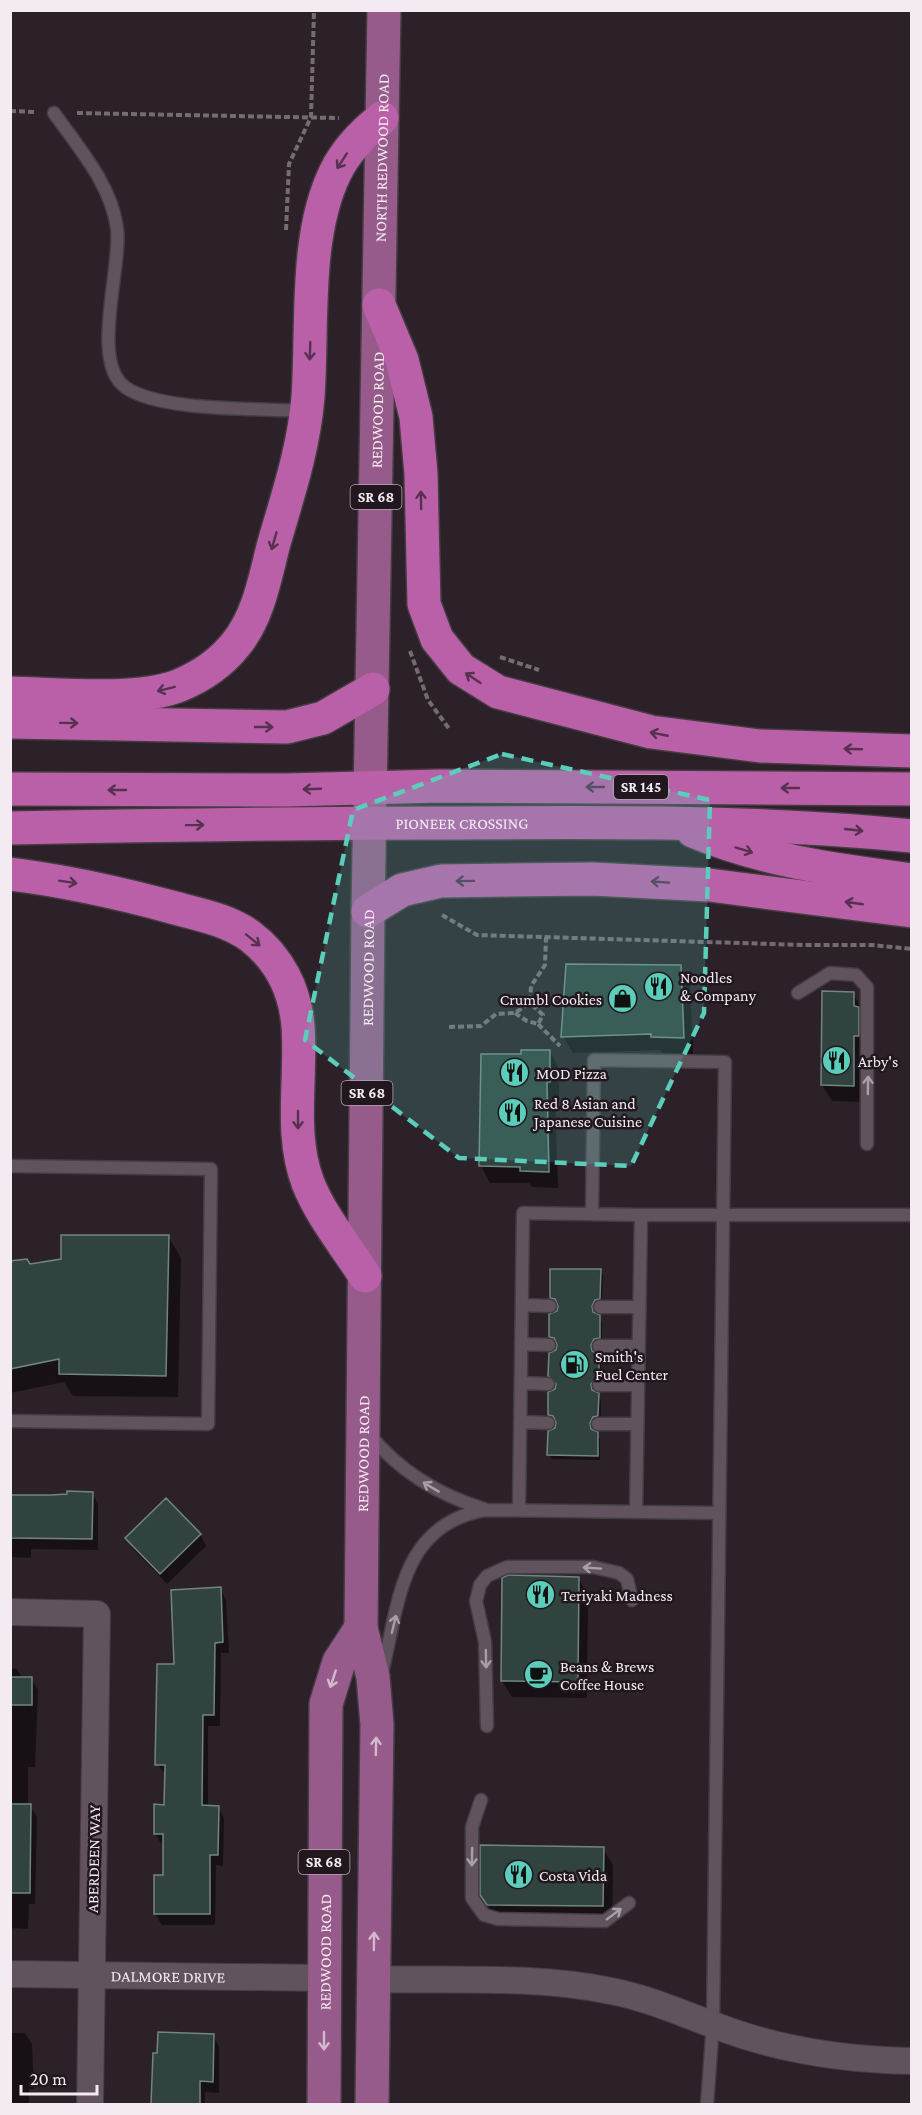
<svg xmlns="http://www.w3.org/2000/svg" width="922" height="2115" font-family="'Crimson Pro',serif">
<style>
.shadow{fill:#0007}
.building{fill:#31433f;stroke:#718581;stroke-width:1.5}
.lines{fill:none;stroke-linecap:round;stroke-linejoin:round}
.lane-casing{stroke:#453c42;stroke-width:15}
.street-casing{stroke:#453c42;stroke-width:28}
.primary-casing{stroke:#453c42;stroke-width:36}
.highway-casing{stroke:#453c42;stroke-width:36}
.path{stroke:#756b72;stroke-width:4;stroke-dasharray:6 3;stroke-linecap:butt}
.lane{stroke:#60535d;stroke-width:12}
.street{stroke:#60535d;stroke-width:26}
.primary{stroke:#965b8a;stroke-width:33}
.highway{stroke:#ba60a8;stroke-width:33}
.oneway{stroke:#57314f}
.oneway2{stroke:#aa9fa7}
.oneway3{stroke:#d2b9cd}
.marked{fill:#5bcebb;fill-opacity:0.2;stroke:#5bcebb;stroke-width:4.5;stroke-dasharray:12 8;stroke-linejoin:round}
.labels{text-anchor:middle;stroke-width:5;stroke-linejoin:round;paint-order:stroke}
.shield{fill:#22171f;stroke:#b4abb2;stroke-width:1.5}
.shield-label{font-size:15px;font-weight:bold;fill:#f3ebf1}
.street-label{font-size:16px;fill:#f3ebf1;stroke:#22171f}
.poi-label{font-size:16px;fill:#f3ebf1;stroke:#22171f;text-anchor:start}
</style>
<rect width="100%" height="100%" fill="#2c2029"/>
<!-- shadow -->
<path class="shadow" d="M680 966 690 983 693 1054 662 1053 660 1050 573 1053 563 1036Z
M853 994 863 1011V1102L832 1101 822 1085Z
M550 1052 559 1068V1098H555L558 1188 532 1187 529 1183H490L481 1166 523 1056Z
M168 1236 181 1258 178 1397 73 1396 64 1382 10 1393V1263L30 1266Z
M600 1271 603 1276 602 1304 598 1305 594 1312 602 1322V1343L597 1344 593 1351 601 1361V1382L593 1390 601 1400V1421L596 1422 592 1429 600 1439V1460L552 1459 549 1454 557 1421 549 1414 557 1385 553 1381 558 1343 550 1336 559 1304 551 1297Z
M92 1493 98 1504V1550L31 1549V1558L10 1557V1496Z
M200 1534 206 1546 167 1584 133 1549 127 1538Z
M578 1578 588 1595 587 1698 512 1697 502 1681Z
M220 1589 226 1600 229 1653H221L220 1726H208V1807H218L224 1818 223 1866 216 1865 215 1925H162L155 1914 164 1877 165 1845H162L155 1834 165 1806 166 1775 157 1764 176 1665Z
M10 1668 17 1669 23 1679H31L38 1690 35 1767H28V1806H30L37 1817 35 1904H29L28 1929 10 1928Z
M603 1849 613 1865 612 1923 492 1912 482 1895Z
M10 2033H25L32 2044 34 2089H29V2104H10Z
M213 2035 219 2047V2093L205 2092V2104H152L154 2055Z"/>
<!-- building -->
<path class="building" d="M566 964 681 965 684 1038 651 1037V1034L561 1037Z
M822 991 854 992V1006L859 1007V1036H854V1086L821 1085Z
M521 1050H550V1082H547L549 1172 520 1171V1167L479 1166 481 1054H521Z
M61 1235H169L166 1376 59 1374V1359L10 1369V1261L27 1259 30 1264 61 1259Z
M550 1269H601L600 1299 595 1300 592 1306 593 1312 600 1315V1338L594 1339 591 1345 592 1351 599 1354V1377L591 1384 592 1390 599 1393 598 1416 593 1417 590 1423 591 1429 598 1432V1456L547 1455 548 1431 555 1428 556 1423 553 1416 548 1415V1392L555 1389 556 1384 548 1376 549 1353 556 1350 557 1345 554 1338 549 1337V1314L557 1311 558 1306 555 1299 550 1298Z
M67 1491 93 1492 92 1539 10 1538V1495H51L67 1494Z
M166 1498 201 1534 160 1574 125 1538Z
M508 1575 579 1577 578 1682 501 1681 502 1578Z
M221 1587 223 1642 215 1643 214 1715H203L202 1805 219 1806 218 1855H210V1914H154V1875H163V1834H154V1804L164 1805 165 1765H155L157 1664H174L171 1590Z
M10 1677H32V1705H10Z
M10 1804H31L30 1893H10Z
M480 1845 604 1847 603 1906 487 1905 480 1895Z
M158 2032 214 2034 213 2082 200 2081V2104H151L153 2053H157Z"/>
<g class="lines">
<defs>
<path id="lane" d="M54 113C78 147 111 184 117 228 122 267 90 362 125 387 159 412 261 408 305 411
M798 993 830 973 856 975 867 987V1144
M10 1166 211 1169 208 1424 10 1421
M592 1214 594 1060 725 1062 713 2024 707 2104
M641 1215H912
M522 1305 550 1306
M600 1307H639
M521 1344 549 1345
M599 1346H638
M521 1383 548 1384
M599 1385H638
M520 1422 548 1423
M598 1424H637
M370 1435C400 1472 439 1495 484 1509
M519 1510 523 1213 641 1215 636 1512
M382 1673C399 1604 400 1525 485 1510L719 1513
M487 1726 485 1642 476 1601 480 1585 487 1576 507 1567H593L619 1573 627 1579 632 1600
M481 1800 472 1827V1898L484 1915 498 1919 605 1921 629 1903"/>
<g id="street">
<path d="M10 1612 97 1614 90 2104"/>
<path id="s1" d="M10 1974 324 1978"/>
<path d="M374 1979C452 1981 534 1975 611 1991 658 2000 700 2022 745 2036 800 2053 854 2060 912 2061"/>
</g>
<g id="primary">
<path id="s2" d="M324 2104 326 1704 339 1662 361 1628"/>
<path id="s3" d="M372 2104 377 1724 373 1677 361 1628 368 911 384 10"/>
</g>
<g id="highway">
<path d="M379 305 402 360 416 417 421 474 424 604 437 639 461 669 498 692 651 732 760 746 912 751"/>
<path d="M10 693C58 694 135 702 178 686 200 677 221 663 236 644 259 616 265 577 274 543 288 495 304 447 308 397 313 327 304 237 335 173 346 150 363 133 382 118"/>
<path d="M10 722 287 727 323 718 373 689"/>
<path d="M10 789 285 790 440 786 912 789"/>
<path id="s4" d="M10 828C162 825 312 823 464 823 613 822 762 821 912 836"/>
<path d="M693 831C764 861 836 870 912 880"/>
<path d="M10 874C66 881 120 893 175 908 201 915 228 920 250 936 279 958 295 990 298 1026 302 1078 289 1133 308 1183 321 1216 346 1246 365 1276"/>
<path d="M368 911 402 890 441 881 593 879 709 885 912 911"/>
</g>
</defs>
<!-- lane casing -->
<use href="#lane" class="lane-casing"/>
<!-- street casing -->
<use href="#street" class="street-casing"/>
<!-- primary casing -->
<use href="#primary" class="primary-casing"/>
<!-- highway casing -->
<use href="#highway" class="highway-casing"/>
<!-- path -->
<path class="path" d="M10 111 37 112
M77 113 339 118
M286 230 289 164 311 117 314 10
M410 651 428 700 450 730
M500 657 539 670
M442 915 477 935 805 945H872L912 949
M515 1013 527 1021 538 1024 543 1015 530 1003
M538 1024 560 1046
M449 1027 481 1026 496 1014 515 1013 530 1003 531 986 545 965 546 937"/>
<!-- lane -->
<use href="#lane" class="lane"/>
<!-- street -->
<use href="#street" class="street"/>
<!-- primary -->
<use href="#primary" class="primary"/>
<!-- highway -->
<use href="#highway" class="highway"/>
</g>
<!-- one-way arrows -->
<defs><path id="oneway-shaft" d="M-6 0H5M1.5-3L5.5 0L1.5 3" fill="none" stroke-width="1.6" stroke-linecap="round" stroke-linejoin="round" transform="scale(1.5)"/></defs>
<g class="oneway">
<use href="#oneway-shaft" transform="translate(342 161) rotate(123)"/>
<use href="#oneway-shaft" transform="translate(310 351) rotate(92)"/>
<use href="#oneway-shaft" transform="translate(421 500) rotate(-91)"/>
<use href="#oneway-shaft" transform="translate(274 541) rotate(106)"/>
<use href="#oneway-shaft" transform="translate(473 678) rotate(-146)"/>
<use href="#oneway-shaft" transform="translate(166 689) rotate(166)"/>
<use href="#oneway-shaft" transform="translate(69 723) rotate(1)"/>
<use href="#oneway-shaft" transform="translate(264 727)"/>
<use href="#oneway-shaft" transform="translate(659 734) rotate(-169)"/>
<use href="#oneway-shaft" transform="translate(853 749) rotate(-178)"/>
<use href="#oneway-shaft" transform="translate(595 787) rotate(-180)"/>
<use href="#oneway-shaft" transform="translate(790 788) rotate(-180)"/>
<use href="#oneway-shaft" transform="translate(312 789) rotate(178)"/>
<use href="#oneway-shaft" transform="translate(117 790) rotate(-180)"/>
<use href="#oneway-shaft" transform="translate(195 825) rotate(-1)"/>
<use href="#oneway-shaft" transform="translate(854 830) rotate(6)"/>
<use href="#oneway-shaft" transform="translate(744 850) rotate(17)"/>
<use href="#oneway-shaft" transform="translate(465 881) rotate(179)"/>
<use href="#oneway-shaft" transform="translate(68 882) rotate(9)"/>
<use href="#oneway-shaft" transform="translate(660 882) rotate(-176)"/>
<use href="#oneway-shaft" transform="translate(854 903) rotate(-172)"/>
<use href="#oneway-shaft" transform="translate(253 940) rotate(39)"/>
<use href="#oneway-shaft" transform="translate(298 1120) rotate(90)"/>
</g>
<g class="oneway2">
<use href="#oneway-shaft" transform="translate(868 1085) rotate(-89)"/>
<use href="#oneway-shaft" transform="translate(431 1487) rotate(-149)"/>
<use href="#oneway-shaft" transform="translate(592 1568) rotate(-176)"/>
<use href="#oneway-shaft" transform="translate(394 1624) rotate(-76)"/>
<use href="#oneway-shaft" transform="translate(486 1659) rotate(89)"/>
<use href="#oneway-shaft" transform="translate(472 1857) rotate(91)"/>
<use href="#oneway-shaft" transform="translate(614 1914) rotate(-37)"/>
</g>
<g class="oneway3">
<use href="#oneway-shaft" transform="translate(333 1679) rotate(108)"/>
<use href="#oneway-shaft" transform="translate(376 1746) rotate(-89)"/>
<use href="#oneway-shaft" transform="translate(374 1941) rotate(-89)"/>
<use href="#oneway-shaft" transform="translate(324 2041) rotate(90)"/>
</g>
<!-- marked area -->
<path class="marked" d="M502 754 710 800 704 1013 631 1166 459 1158 305 1040 353 810Z"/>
<!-- icons -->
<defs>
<symbol id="restaurant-disc" viewBox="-11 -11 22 22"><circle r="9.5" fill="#5bcebb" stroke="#22171f"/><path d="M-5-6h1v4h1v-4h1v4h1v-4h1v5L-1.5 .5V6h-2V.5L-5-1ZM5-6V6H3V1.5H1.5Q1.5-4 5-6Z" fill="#111"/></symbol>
<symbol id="shop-disc" viewBox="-11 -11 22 22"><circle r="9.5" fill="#5bcebb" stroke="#22171f"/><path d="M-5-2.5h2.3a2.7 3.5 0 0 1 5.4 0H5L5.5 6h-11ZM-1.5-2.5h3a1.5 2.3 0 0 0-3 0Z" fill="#111"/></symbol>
<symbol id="fuel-disc" viewBox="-11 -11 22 22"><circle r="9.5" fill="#5bcebb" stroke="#22171f"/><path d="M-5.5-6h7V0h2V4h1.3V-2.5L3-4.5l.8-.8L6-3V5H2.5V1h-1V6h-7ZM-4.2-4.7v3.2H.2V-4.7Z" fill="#111"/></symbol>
<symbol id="cafe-disc" viewBox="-11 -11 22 22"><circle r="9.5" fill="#5bcebb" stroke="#22171f"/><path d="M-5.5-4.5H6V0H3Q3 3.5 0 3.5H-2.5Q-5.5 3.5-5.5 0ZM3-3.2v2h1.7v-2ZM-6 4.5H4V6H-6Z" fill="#111"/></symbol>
</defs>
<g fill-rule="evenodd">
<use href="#restaurant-disc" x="642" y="970" width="33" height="33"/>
<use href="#shop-disc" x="606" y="982" width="33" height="33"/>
<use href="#restaurant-disc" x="820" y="1044" width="33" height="33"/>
<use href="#restaurant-disc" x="498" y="1056" width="33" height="33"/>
<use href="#restaurant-disc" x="496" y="1096" width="33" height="33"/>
<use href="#fuel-disc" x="558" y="1348" width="33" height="33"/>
<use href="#restaurant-disc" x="524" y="1578" width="33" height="33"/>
<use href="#cafe-disc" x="522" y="1658" width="33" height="33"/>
<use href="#restaurant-disc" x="502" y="1858" width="33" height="33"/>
</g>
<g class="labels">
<!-- shield labels -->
<g class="shield">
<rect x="350.5" y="485" width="51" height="24" rx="4.5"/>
<rect x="614" y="775" width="54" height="24" rx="4.5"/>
<rect x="341.5" y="1081" width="51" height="24" rx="4.5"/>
<rect x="298.5" y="1850" width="51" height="24" rx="4.5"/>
</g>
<g class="shield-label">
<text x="376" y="502">SR 68</text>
<text x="641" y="792">SR 145</text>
<text x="367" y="1098">SR 68</text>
<text x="324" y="1867">SR 68</text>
</g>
<!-- street labels -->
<g class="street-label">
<text dy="6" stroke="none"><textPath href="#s3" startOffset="1948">NORTH REDWOOD ROAD</textPath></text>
<text dy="6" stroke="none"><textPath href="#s3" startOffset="1696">REDWOOD ROAD</textPath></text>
<text dy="6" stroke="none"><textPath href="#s4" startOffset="452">PIONEER CROSSING</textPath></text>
<text dy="6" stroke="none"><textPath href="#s3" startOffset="1138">REDWOOD ROAD</textPath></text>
<text dy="6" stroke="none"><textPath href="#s3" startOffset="652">REDWOOD ROAD</textPath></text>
<text transform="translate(93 1859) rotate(-89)" y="6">ABERDEEN WAY</text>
<text dy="6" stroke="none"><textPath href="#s2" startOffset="152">REDWOOD ROAD</textPath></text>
<text dy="6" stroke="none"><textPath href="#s1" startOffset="158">DALMORE DRIVE</textPath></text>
</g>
<!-- poi labels -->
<g class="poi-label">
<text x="680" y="983">Noodles<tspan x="680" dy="18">&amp; Company</tspan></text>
<text x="602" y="1005" text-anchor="end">Crumbl Cookies</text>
<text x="858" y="1067">Arby's</text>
<text x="536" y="1079">MOD Pizza</text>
<text x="534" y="1109">Red 8 Asian and<tspan x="534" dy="18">Japanese Cuisine</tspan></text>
<text x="595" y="1362">Smith's<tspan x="595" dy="18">Fuel Center</tspan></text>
<text x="561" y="1601">Teriyaki Madness</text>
<text x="560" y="1672">Beans &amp; Brews<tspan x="560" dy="18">Coffee House</tspan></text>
<text x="539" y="1881">Costa Vida</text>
</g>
</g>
<!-- border -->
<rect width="922" height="2115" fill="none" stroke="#f3ebf1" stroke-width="24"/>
<!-- scale -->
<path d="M21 2085v9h76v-9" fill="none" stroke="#f3ebf1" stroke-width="3"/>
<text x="30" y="2085" font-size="18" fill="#f3ebf1" stroke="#22171f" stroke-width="4.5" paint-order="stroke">20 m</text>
</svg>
